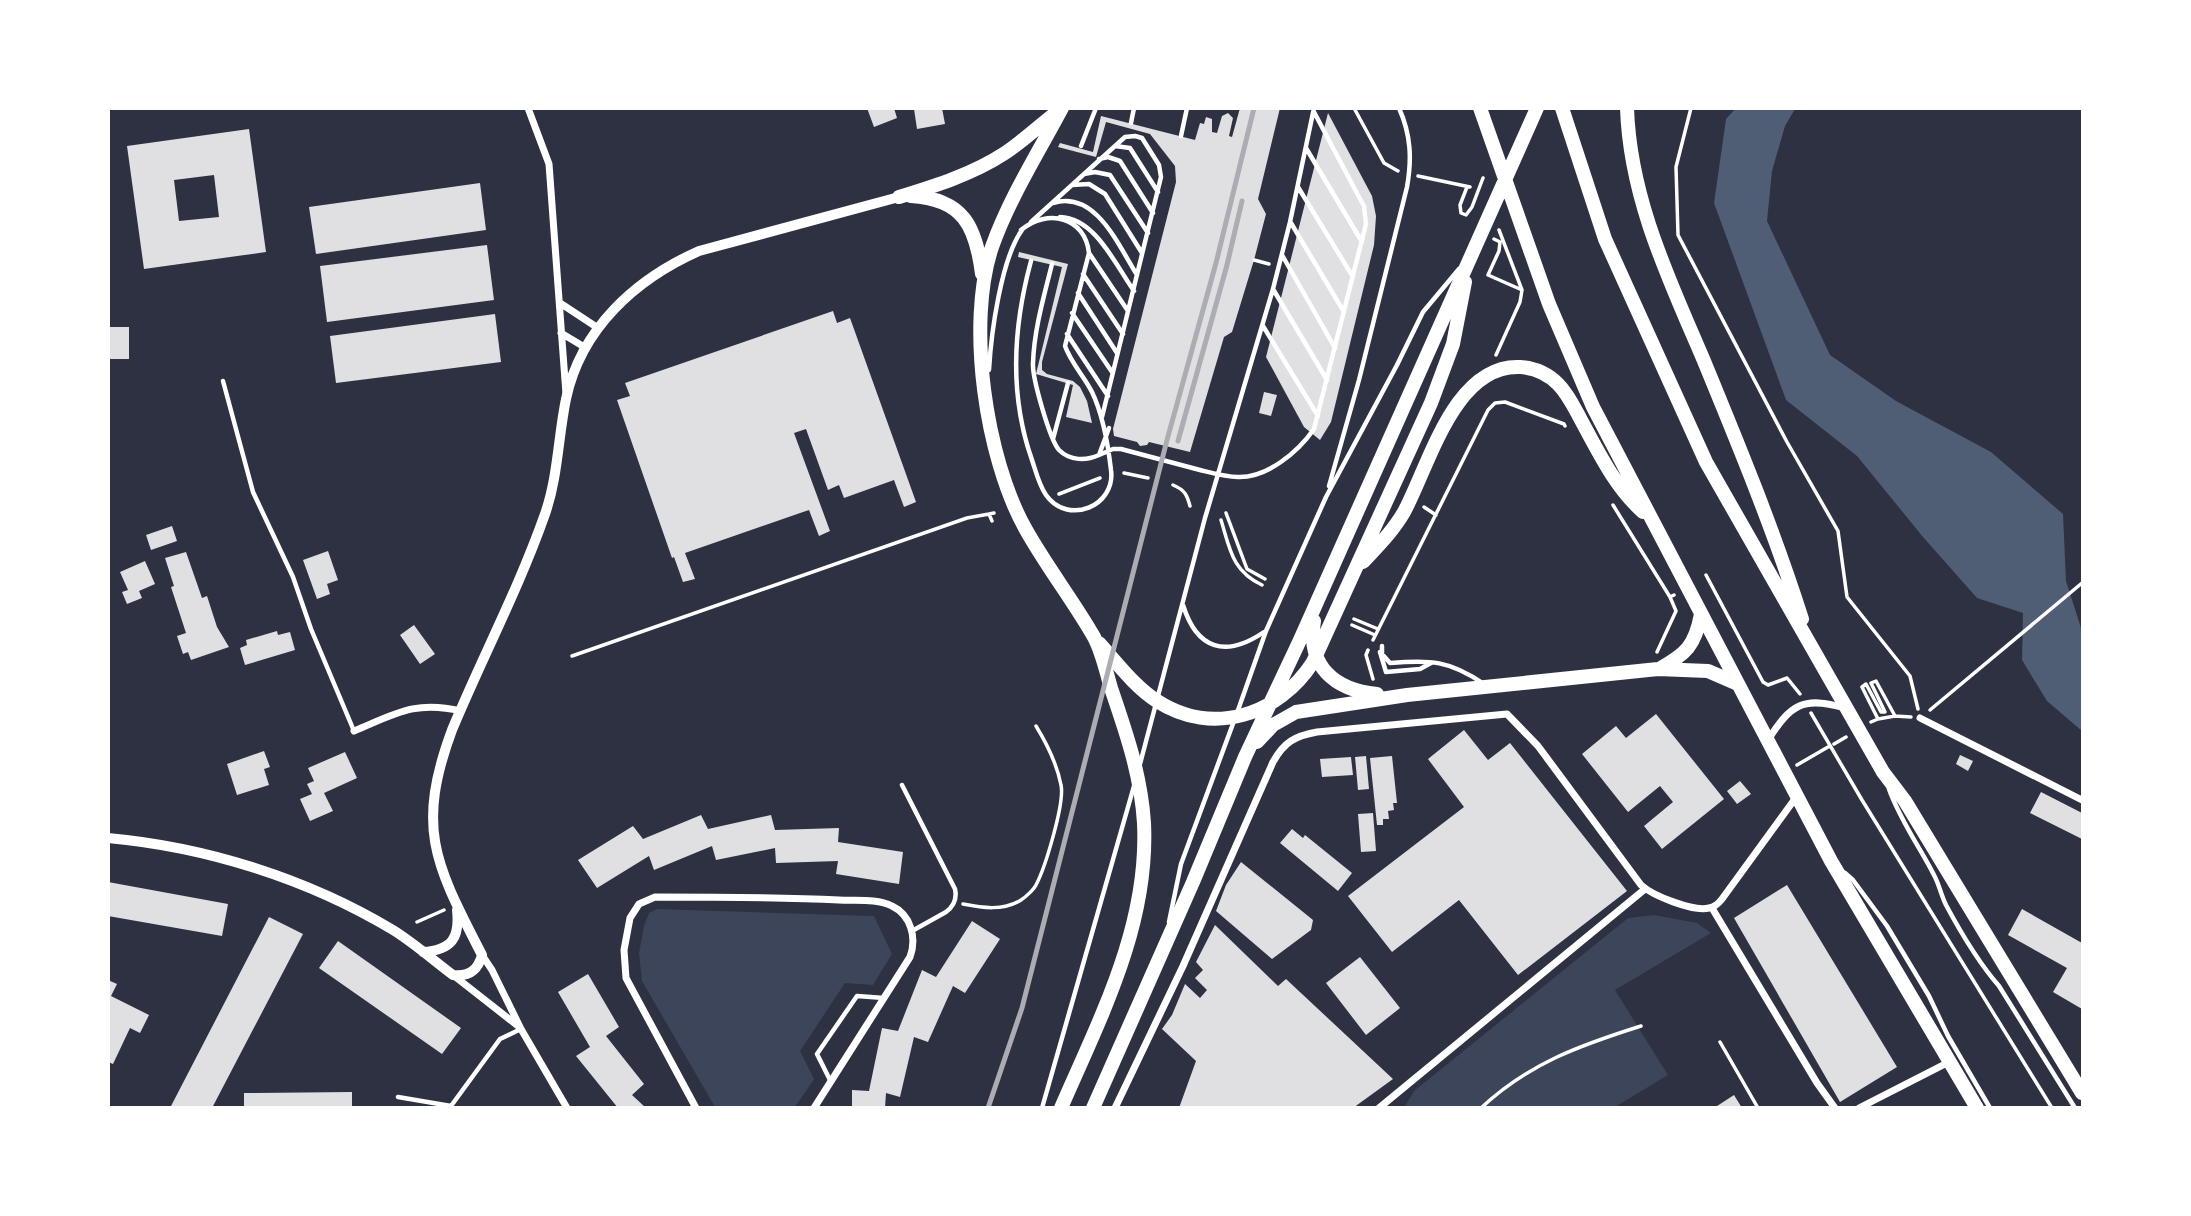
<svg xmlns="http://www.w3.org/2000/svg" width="2191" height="1216" font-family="'Work Sans',sans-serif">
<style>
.green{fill:#3c4559}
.water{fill:#4f5d75}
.building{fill:#e0e0e3;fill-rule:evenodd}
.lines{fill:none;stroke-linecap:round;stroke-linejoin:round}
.path{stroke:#fff;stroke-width:3.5}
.service{stroke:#fff;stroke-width:4.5}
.minor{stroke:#fff;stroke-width:7}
.tertiary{stroke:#fff;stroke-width:10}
.primary{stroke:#fff;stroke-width:14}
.rail{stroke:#abadb3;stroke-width:5}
</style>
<rect width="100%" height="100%" fill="#2d3142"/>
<!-- green -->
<path class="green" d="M657 909 874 916 892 954 873 985 845 983 800 1051 814 1079 795 1107H715L642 981 639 953 644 926 649 913Z
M1654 915 1697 923 1711 933 1615 990 1668 1075 1615 1107 1404 1108 1414 1091 1628 918Z"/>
<!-- water -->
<path class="water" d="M1735 109H1795L1785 126 1772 171 1767 221 1830 355 1896 401 1991 452 2063 514 2066 581 2082 631V731L2047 701 2022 660 2023 613 1977 598 1923 537 1857 456 1786 400 1714 203 1726 119Z"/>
<!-- building -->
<path class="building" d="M867 108H894L897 118 874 127Z
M942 108 945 124 917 129 914 109Z
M1240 108H1280L1258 199 1266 214 1254 260 1232 332 1224 337 1190 452 1149 442 1147 445 1140 446 1137 442 1114 436 1113 429 1176 182 1175 166 1150 134 1106 122 1096 157 1058 147 1060 143 1093 152 1101 116 1195 140 1200 123 1204 124 1206 117 1212 119V132L1217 133 1222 116 1228 113 1233 118 1229 136 1232 137Z
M1328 113 1372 196 1376 216 1374 245 1331 422 1320 440 1304 427 1266 357Z
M249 129 266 252 144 269 127 146ZM214 175 219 217 179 221 174 180Z
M480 183 486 230 316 254 309 207Z
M487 245 494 300 327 322 320 266Z
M1019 252 1068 264 1042 362V370L1047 374 1073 381 1080 387 1087 401 1092 423 1066 417 1073 385 1036 374 1062 267 1018 257Z
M833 311 837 323 850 318 916 502 904 507 894 480 844 498 839 485 828 490 806 429 794 433 830 531 819 536 809 510 803 512 685 553 695 579 683 582 674 557 672 558 617 400 630 396 625 383Z
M495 314 501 362 336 383 330 336Z
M108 327H129V359H108Z
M1264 392 1277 395 1271 416 1259 413Z
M172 526 177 541 151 550 146 535Z
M328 551 338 580 327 584 330 594 317 599 303 560Z
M186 552 202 598 207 596 217 627 229 647 191 660 188 652 183 654 177 636 186 633 171 587 174 586 165 558Z
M145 561 155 584 139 591 142 598 127 604 122 592 128 590 120 572Z
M414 625 435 654 420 664 400 635Z
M277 631 278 635 290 632 295 650 245 665 240 648 247 645 246 640Z
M1656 714 1724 799 1662 849 1644 826 1673 802 1660 786 1628 812 1582 754 1616 726 1626 738Z
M1464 730 1488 760 1510 743 1627 891 1518 975 1459 900 1392 952 1348 896 1464 807 1428 759Z
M264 751 270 767 264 769 269 785 237 795 227 764Z
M345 752 357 778 324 793 333 811 310 821 300 799 312 794 307 784 314 781 308 768Z
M1960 755 1973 761 1968 771 1956 764Z
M1366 756 1369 789 1358 790 1355 757Z
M1392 756 1397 803H1393L1394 810 1388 811 1389 819H1383V825H1377L1370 758Z
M1351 757 1353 775 1322 777 1320 759Z
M1740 781 1751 794 1737 804 1727 791Z
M2041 792 2082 813V839L2030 813Z
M1373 813 1376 851 1361 852 1358 814Z
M701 815 708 829 771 815 775 830 839 828 838 842 903 852 899 884 836 874 838 861 776 863 775 848 716 860 712 846 654 870 649 856 597 888 578 860 633 826 643 839Z
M1292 829 1303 838 1305 835 1352 873 1338 891 1280 843Z
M1241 862 1313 920 1311 930 1272 959 1216 911 1226 885Z
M108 882 228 904 222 936 108 916Z
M1787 885 1897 1067 1840 1102 1734 918Z
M2022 909 2082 943V1009L2053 992 2067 968 2008 935Z
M269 917 303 934 212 1108H170Z
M972 921 1000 939 965 993 953 986 928 1042 914 1037 900 1097 886 1093 885 1108H852V1090L869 1091 882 1028 898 1031 922 970 936 977Z
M1215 925 1278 986 1286 979 1393 1079 1353 1108H1179L1196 1061 1162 1029 1172 1015 1185 984 1200 998 1207 990 1195 978 1203 970 1196 962Z
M338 941 461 1028 442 1054 319 968Z
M1360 957 1400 1008 1366 1035 1326 983Z
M588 974 619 1027 606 1036 644 1084 632 1095 646 1108H618L576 1056 590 1047 558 992Z
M108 980 117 984 111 996 149 1015 140 1033 130 1028 113 1064 108 1062Z
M352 1092V1108H244V1093Z
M1734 1095 1742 1108H1714Z"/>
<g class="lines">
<!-- path -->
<path class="path" d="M1354 108 1384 163 1398 171
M1691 108 1676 167 1678 235 1787 442 1838 531 1847 597 1910 676 1918 709
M1418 176 1470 187
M1467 187 1460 205 1461 213 1466 215 1472 207 1483 178
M1494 239 1500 242 1499 251 1488 275 1522 290
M1254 260 1269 264
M1496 355 1520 302 1522 290 1499 230
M1124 473 1148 478
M1173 485C1185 490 1187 495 1190 506
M1059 494 1100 478
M1613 505 1670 597 1674 595
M1424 507 1436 515
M1226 513 1247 569 1265 579
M1221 520C1230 549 1232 571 1262 585
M992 521 989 514 994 513
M1706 575 1763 682 1768 685 1787 678 1800 694
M1354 619 1378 629
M1352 625 1375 635
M1373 640 1488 410 1495 403 1505 402 1564 424 1565 426
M1368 650 1366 655 1373 679
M1657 652 1676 611 1670 597
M572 656 967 518 989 514
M1930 710 2082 583
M1811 713 1862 800 2052 1108
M1878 719 1895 716
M1871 722 1878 719 1862 687 1866 684 1881 712H1885L1871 683 1876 681 1895 716 1911 717
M1834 744 1846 737
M1797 765 1828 747
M963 904C983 908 1003 911 1021 900 1026 897 1034 889 1036 885 1045 868 1065 803 1061 785 1057 764 1047 744 1036 726
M417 922 444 910
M1720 1042 1758 1108
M1481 1108C1529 1063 1581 1045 1641 1026"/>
<!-- service -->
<path class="service" d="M1131 123 1134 108
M1181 136 1187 108
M1081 146 1096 108
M1115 146 1130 148 1158 192
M1306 148 1362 242
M1099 159 1108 157 1120 161 1153 213
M1084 174 1095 172 1110 175 1148 233
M1072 185 1089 184 1105 194 1142 253
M1298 187 1353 277
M1053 203C1096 190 1118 245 1137 275
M1060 217C1095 218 1115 264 1134 291
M1031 222 1125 137 1135 136 1142 138 1159 165 1161 177 1102 417
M1291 223 1344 312
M1021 230C1048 208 1085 217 1089 253L1065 346C1071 363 1084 376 1092 392 1103 415 1108 444 1111 470 1116 506 1068 526 1046 495 1039 485 1036 472 1032 460 1009 395 1013 327 1031 261
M1089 253 1128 311
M1282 255 1335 348
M1052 264C1044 296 1034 330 1033 363 1032 378 1050 440 1059 450 1070 461 1086 461 1099 455L1109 428
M1083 274 1123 334
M1273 289 1327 380
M1078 293 1117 353
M1072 313 1112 372
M1263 326 1318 416
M1067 334 1108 396
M989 370C991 334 1001 259 1022 230
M223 381 253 492 293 577 311 629 354 731
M1053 439 1068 383
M1099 455 1113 449H1121C1148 456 1174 463 1200 470 1212 473 1226 477 1238 477 1267 478 1298 452 1314 429L1366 224 1364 206 1359 197 1314 112
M1329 486 1359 380 1407 187C1412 159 1411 135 1399 108
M1183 605C1197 650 1226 658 1264 632
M1382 646V654L1390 663C1431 660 1449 660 1484 684
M1380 652 1386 672 1420 669 1431 663
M1237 713 1266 631 1326 497 1397 365 1423 312 1459 269
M1140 764 1205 518 1273 289 1290 222 1314 108
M902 785 955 889C957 898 954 906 946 912L912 931
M1889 789C1900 820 1919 846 1934 875 1939 884 1941 895 1946 905 1961 933 1978 962 1999 986L2075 1108
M1845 873 1853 880 1887 926 1929 996 1948 1036 1990 1108
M1169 922 1181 864 1234 721
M830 1080 817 1054 857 996 884 998
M398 1097 451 1106 500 1039 521 1029
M1042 1108 1134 786"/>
<!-- minor -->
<path class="minor" d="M528 108 549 164 566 394
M560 303 598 328
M561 333 586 348
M1920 718 2082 800
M354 731C395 714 415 700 461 711
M1768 740C1791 704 1803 696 1845 708
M1712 908 1817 1083 1835 1108
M482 955 492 970 521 1029 567 1108
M453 975 518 1026
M696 1108 626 978 624 950 630 918 639 904 655 897C716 897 777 897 839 900 855 901 877 898 892 906 911 915 917 938 910 957L814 1108
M1115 1108 1183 966 1273 762C1284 742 1295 736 1317 732L1507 714 1538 746 1641 885C1653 896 1694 912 1709 908 1715 907 1719 903 1722 899L1797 796
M1379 1108 1645 889
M1859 1108 1949 1062"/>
<!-- tertiary -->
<path class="tertiary" d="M108 838C207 847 308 879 393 930 414 943 433 960 453 975 469 977 478 970 482 955 436 865 415 830 452 730 482 658 519 588 545 514 558 477 558 438 566 399 581 328 636 279 699 251L899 197
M423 952C452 950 460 938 457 910"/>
<!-- primary -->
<path class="primary" d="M1480 108 1549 304 1593 407 1831 861 1977 1108
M1562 108 1605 239 1706 462 1883 772 1905 801 2082 1093
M1627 108C1630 199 1669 279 1704 361 1739 446 1774 531 1802 619
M911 196C963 199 976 226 982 274
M899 197C935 186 973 174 1005 153 1023 141 1040 125 1057 112
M1363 562C1378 546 1393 531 1404 512 1429 466 1454 364 1520 367 1535 368 1547 373 1558 384 1568 394 1574 407 1581 420 1599 453 1615 487 1643 512
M1314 621C1307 666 1334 690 1377 694
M1099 643C1117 663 1135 687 1157 701 1213 737 1279 715 1313 662L1431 403 1453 344 1465 282
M1659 669C1686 654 1695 646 1701 614
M1257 742 1273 725 1296 712 1407 695 1658 669 1708 671 1738 684
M1061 1108C1101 1016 1149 925 1144 823 1141 775 1126 732 1111 688 1106 671 1102 652 1094 637 1073 600 1046 566 1025 528 986 458 966 324 992 247 1009 199 1038 153 1062 108
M1093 1108 1193 882 1245 757 1300 640 1537 108"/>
<!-- rail -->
<path class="rail" d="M1178 441 1227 265 1242 201
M988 1108 1022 1008 1167 440 1216 263 1254 108"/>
</g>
<!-- border -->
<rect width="2191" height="1216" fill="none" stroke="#ffffff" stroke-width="220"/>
</svg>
